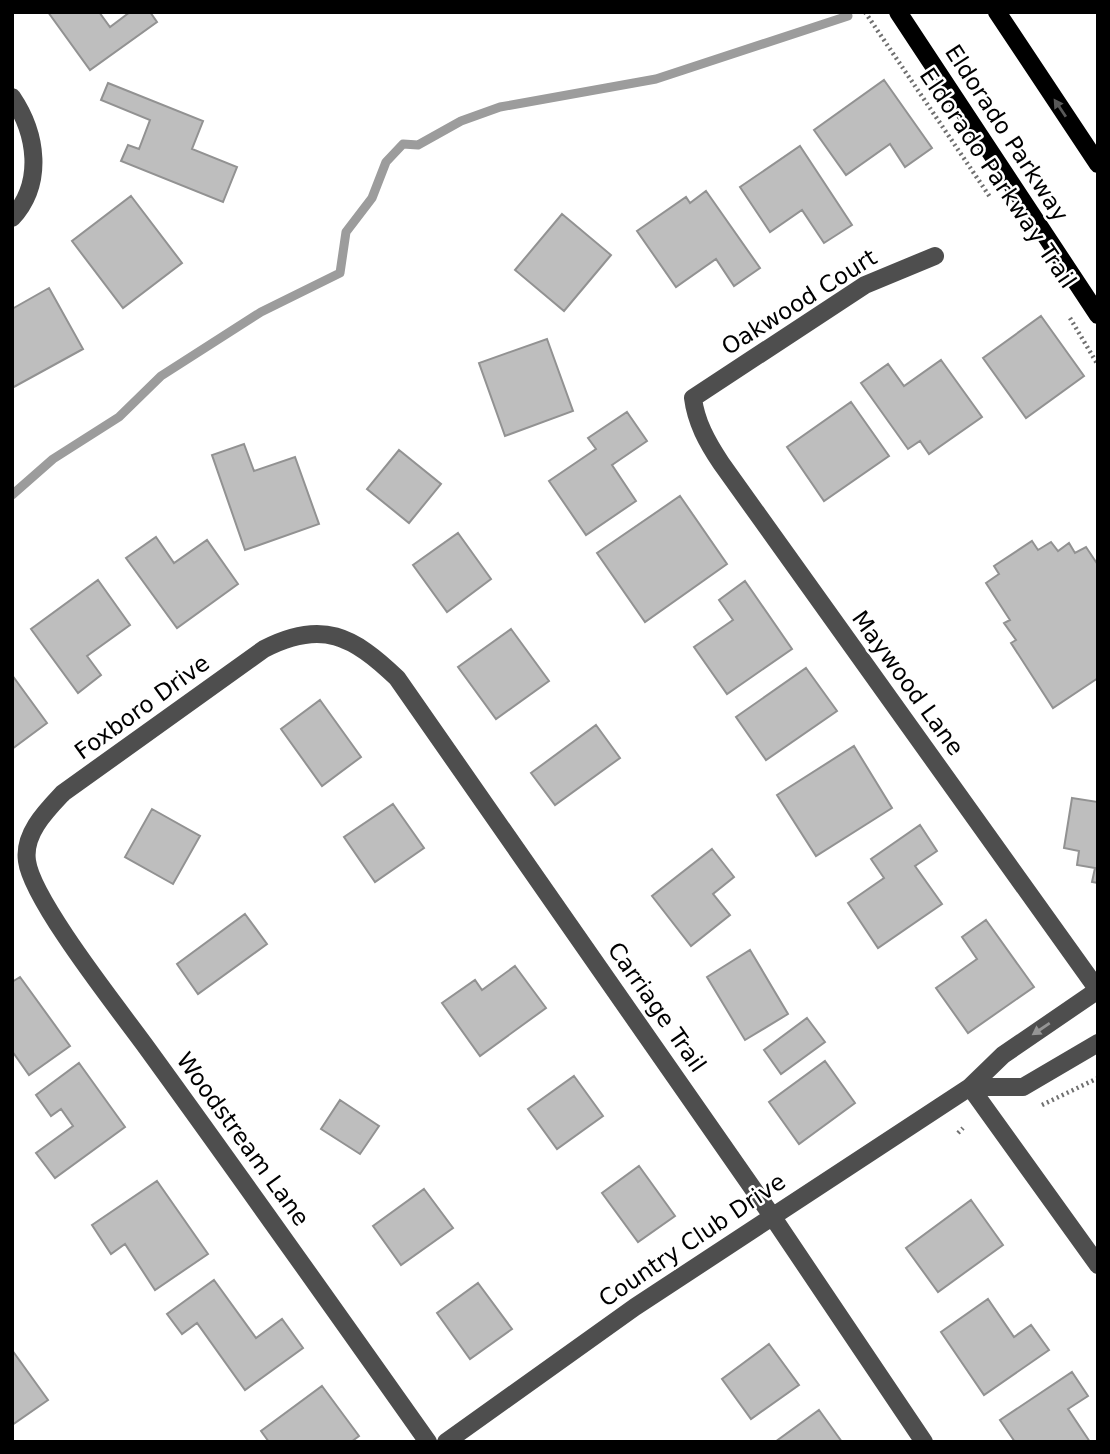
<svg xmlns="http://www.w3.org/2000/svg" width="1110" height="1454" font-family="'DejaVu Sans',sans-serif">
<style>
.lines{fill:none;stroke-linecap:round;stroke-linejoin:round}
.stream{stroke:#9c9c9c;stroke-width:9}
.building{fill:#bebebe;stroke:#929292;stroke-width:2}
.path{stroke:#707070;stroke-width:4.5;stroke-dasharray:2 3.5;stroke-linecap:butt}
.minor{stroke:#4e4e4e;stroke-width:18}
.major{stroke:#000;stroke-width:18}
.oneway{fill:#595959}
.oneway2{fill:#959595}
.labels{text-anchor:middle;stroke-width:5;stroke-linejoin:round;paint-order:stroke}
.street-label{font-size:23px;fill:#000;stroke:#fff}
</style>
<rect width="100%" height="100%" fill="#fff"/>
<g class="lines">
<!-- stream -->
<path class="stream" d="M12 495 53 459 119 417 161 376 261 312 340 273 346 232 372 198 386 162 403 144 418 145 461 121 500 107 656 79 848 16"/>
</g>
<!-- building -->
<path class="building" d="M48 12H99L110 27 130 12H150L157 22 90 70Z
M884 80 932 148 905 167 890 144 846 175 814 130Z
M108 83 203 121 192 149 237 167 223 202 121 161 128 145 139 149 150 120 101 100Z
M800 146 852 225 824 243 802 210 770 232 740 187Z
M706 191 760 268 734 286 716 259 676 287 637 231 686 197 690 203Z
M131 196 182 263 123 308 72 241Z
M562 214 611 255 564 311 515 270Z
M49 288 83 349 12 388V309Z
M1041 316 1084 376 1026 418 983 358Z
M547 339 573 411 505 436 479 363Z
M941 360 982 417 929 454 920 441 908 449 861 383 888 364 904 386Z
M851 402 889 456 824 501 787 447Z
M627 412 647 441 612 465 636 501 586 535 549 481 596 449 588 438Z
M244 444 254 471 295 457 319 524 245 550 212 455Z
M399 450 441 484 409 523 367 489Z
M680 496 727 564 645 622 597 553Z
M458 533 491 579 447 612 413 565Z
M156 537 174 563 207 540 238 584 177 628 126 558Z
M1032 541 1038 550 1051 542 1058 551 1069 543 1075 553 1086 547 1098 565V678L1053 708 1011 643 1016 640 1004 623 1010 620 986 583 999 574 994 566Z
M98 580 130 625 87 656 101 675 78 693 31 629Z
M745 581 792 649 727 694 694 647 733 620 719 600Z
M511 629 549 681 496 719 458 667Z
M806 668 837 711 766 760 736 717Z
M12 675 47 723 12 749Z
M320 700 361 757 322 786 281 729Z
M596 725 620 758 555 805 531 773Z
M854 746 892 808 816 856 777 795Z
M1072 798 1098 802V883L1092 882 1095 868 1077 865 1079 851 1064 848Z
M393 804 424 848 375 882 344 837Z
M152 809 200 836 173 884 125 857Z
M920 825 937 851 915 866 942 904 878 948 848 903 884 878 871 859Z
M712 849 734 877 713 894 730 915 691 946 652 896Z
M245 914 267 944 198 994 177 964Z
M986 920 1034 987 968 1033 936 988 977 959 962 937Z
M750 950 788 1014 745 1040 707 977Z
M515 966 546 1008 480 1056 442 1003 475 980 482 990Z
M20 977 70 1046 29 1075 12 1051V982Z
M807 1018 825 1042 781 1074 764 1050Z
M825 1061 855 1103 799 1144 769 1102Z
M79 1063 125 1127 55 1178 36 1153 73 1126 61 1109 51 1116 36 1095Z
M574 1076 603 1116 557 1149 528 1109Z
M340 1100 379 1126 360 1154 321 1129Z
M639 1166 675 1216 638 1242 602 1193Z
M157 1181 208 1254 155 1290 125 1244 111 1254 92 1225Z
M424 1189 453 1228 401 1265 373 1226Z
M971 1200 1003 1245 938 1292 906 1248Z
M214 1280 256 1338 282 1319 303 1348 245 1390 197 1323 182 1334 167 1314Z
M478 1283 512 1329 470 1359 437 1313Z
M988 1299 1014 1337 1031 1325 1049 1350 984 1395 941 1332Z
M769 1344 799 1385 751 1419 722 1379Z
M12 1350 48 1400 12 1425Z
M1072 1372 1088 1396 1068 1409 1090 1442H1015L1000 1420Z
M322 1386 359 1436 351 1442H269L261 1431Z
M819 1410 842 1442H775Z"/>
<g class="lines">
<!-- path -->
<path class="path" d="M865 12 990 197
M1070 318 1098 365
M1042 1105 1098 1078
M958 1133 963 1128"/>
<!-- minor -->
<path class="minor" d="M12 97C37 134 44 183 12 218
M935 256 865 285 693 398C696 422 707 442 721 463L1098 990
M970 1087 1098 1265
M970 1087H1023L1098 1043
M428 1442C334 1309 240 1176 144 1044 117 1007 32 900 27 861 23 834 46 811 63 793L264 649C322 619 353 636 397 678L772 1216 924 1442
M446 1442 635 1307 970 1087 1003 1055 1098 990"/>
<!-- major -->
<path class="major" d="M898 12 1098 315
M997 12 1098 164"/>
</g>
<!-- one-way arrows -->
<defs><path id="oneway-solid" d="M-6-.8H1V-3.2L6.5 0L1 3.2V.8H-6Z" transform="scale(1.75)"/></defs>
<use class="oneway" href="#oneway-solid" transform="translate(1060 108) rotate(-124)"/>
<use class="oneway2" href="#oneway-solid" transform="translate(1041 1029) rotate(146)"/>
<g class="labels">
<!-- street labels -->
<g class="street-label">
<text transform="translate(1007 133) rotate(57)" y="8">Eldorado Parkway</text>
<text transform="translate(998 178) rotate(56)" y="8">Eldorado Parkway Trail</text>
<text transform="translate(799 302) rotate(-32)" y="8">Oakwood Court</text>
<text transform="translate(908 683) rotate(54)" y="8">Maywood Lane</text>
<text transform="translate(142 707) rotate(-36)" y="8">Foxboro Drive</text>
<text transform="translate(657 1007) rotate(55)" y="8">Carriage Trail</text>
<text transform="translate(243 1139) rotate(54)" y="8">Woodstream Lane</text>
<text transform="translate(692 1240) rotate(-34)" y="8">Country Club Drive</text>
</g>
</g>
<!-- border -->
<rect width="1110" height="1454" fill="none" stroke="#000000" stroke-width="28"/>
</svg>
